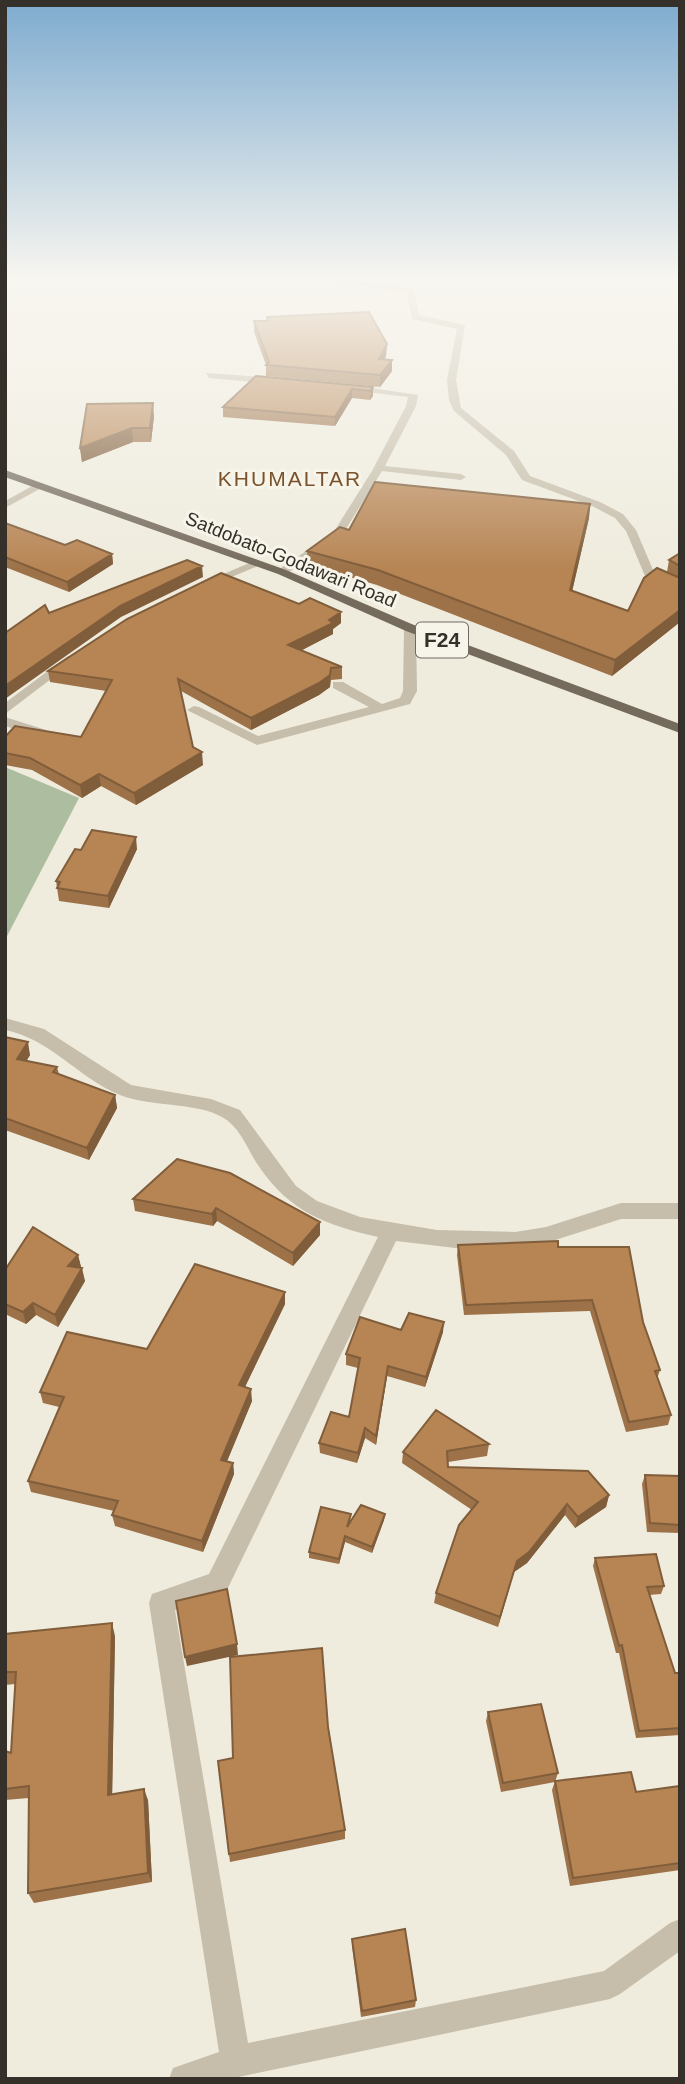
<svg xmlns="http://www.w3.org/2000/svg" width="685" height="2084" font-family="Arial,sans-serif">
<style>
.green{fill:#acbda0}
.lines{fill:none;stroke-linecap:round;stroke-linejoin:round}
.street{fill:#c6beab;fill-rule:evenodd}
.primary{fill:#756b5d;fill-rule:evenodd}
.wall{fill:#9d7248}
.shaded-wall{fill:#805d3b}
.building{fill:#b78554;stroke:#805d3b;stroke-width:2}
.labels{text-anchor:middle;stroke-width:6;stroke-linejoin:round;paint-order:stroke}
.far-street-label{font-size:19px;fill:#35302a;stroke:#f7f5ea}
.far-neighbourhood-label{font-size:21px;letter-spacing:2px;fill:#7a522c;stroke:#f7f5ea}
.shield{fill:#f7f5ea;stroke:#6f6b64;stroke-width:2}
.shield-label{font-size:21px;font-weight:bold;fill:#35302a}
</style>
<rect width="100%" height="100%" fill="#efecde"/>
<!-- green -->
<path class="green" d="M5 767 79 798 5 940Z"/>
<g class="lines">
<!-- street -->
<path class="street" d="M303 277H326L414 289 419 315 465 325 456 380 461 408 514 451 530 476 600 502 623 514 636 530 654 572 680 584V591L645 576 626 531 615 518 592 506 522 480 506 455 454 411 449 400 447 380 457 329 412 319 407 293Z
M206 373 275 378 280 381 275 384 209 378Z
M352 385 418 395 416 406 385 466 461 474 466 477 461 480 382 471 341 537 286 574H278V570L333 533 372 471 406 406 408 397 349 390V386Z
M36 484 45 486 5 508V501Z
M254 561 260 564 258 566 210 586 200 584Z
M410 624 416 628 417 691 410 704 257 745 187 710 194 706 199 707 258 736 369 707 333 688V682H343L382 704 400 698 403 691 404 628Z
M68 656 72 657V663L5 714V703Z
M5 717 46 730 48 733 41 737 5 726Z
M5 1018 44 1029 131 1085 211 1099 240 1110 296 1186 317 1201 360 1217 437 1230 515 1232 546 1227 621 1203H680V1219H621L546 1243 515 1249H464L396 1241 226 1592 175 1610 248 2043 604 1971 670 1923 680 1919V1951L620 1994 610 1999 229 2079H169L173 2068 219 2052 149 1603 152 1594 209 1574 378 1237C326 1225 289 1212 258 1165 249 1152 242 1132 228 1121 203 1101 152 1108 120 1095 78 1078 51 1039 5 1030Z"/>
<!-- primary -->
<path class="primary" d="M5 470 286 570 414 625 680 724V733L406 631 278 574 5 477Z"/>
</g>
<!-- wall -->
<path class="wall" d="M267 317 387 344 386 356 385 359 392 360V371L380 387 266 376V365L254 332V321H267Z
M256 376 373 387V396L370 400 352 398 335 426 223 417V407Z
M154 416 151 442H133L82 462 80 448Z
M590 504 589 518 572 591 628 611 667 572 669 560 680 553V622L612 676 377 585 308 565 307 551 349 530Z
M5 523 65 545 112 554 113 564 69 592 5 567Z
M341 623 333 629V634L301 650 342 667V679L331 680 330 687 319 695 251 730 181 691 193 747 203 765 136 805 101 786 82 798 32 770 5 765V737H81L106 691 50 682 48 671Z
M137 849 109 908 59 901 56 881 81 850Z
M5 1037 30 1055 26 1061 57 1067 59 1074 115 1095 117 1108 89 1160 5 1130Z
M230 1173 320 1235 293 1266 217 1221 213 1226 135 1211 133 1199Z
M458 1245 558 1247 643 1322 660 1370 657 1379 671 1415 668 1425 626 1432 590 1311 464 1315 457 1255Z
M78 1255 81 1267 80 1268 85 1281 58 1327 36 1315 26 1324 5 1314V1270Z
M285 1292V1304L245 1387 252 1401 227 1461 233 1463 234 1474 203 1552 115 1526 112 1515 114 1511 31 1492 28 1481 59 1407 43 1403 40 1392 147 1349Z
M401 1330 443 1332 425 1387 387 1376 376 1445 365 1438 357 1463 320 1453 319 1443 349 1417 358 1368 346 1365V1354Z
M489 1444 487 1456 448 1462V1467L609 1495 606 1507 575 1528 565 1515 527 1563 514 1572 498 1627 434 1603 436 1593 472 1510 402 1463 403 1452Z
M645 1475 680 1476V1533L647 1532 642 1484Z
M385 1514 384 1520 372 1553 345 1542 339 1564 309 1558V1552L350 1520V1523Z
M595 1558 664 1586 661 1594 649 1595 675 1673H680V1735L636 1738 619 1653H616L593 1566Z
M5 1634 115 1636 112 1794 148 1800 152 1882 34 1903 28 1893 29 1798 5 1800V1751L11 1753 15 1684 5 1685Z
M488 1712 558 1773 555 1782 501 1792 486 1721Z
M233 1758 345 1830V1839L230 1862 229 1854Z
M555 1781 636 1792 680 1786V1870L570 1886 552 1790Z
M352 1939 416 2000 415 2007 361 2017 352 1946Z"/>
<!-- shaded-wall -->
<path class="shaded-wall" d="M387 344 386 356 379 370V359Z
M392 360V371L380 387V375Z
M373 387V396L370 400 371 391Z
M352 389V398L335 426V417Z
M153 403 154 416 151 442 150 428Z
M132 428 133 442 82 462 80 448Z
M590 504 589 518 569 605 570 590Z
M112 554 113 564 69 592 67 582Z
M202 566 203 577 121 617 5 699V686L120 606Z
M680 610V622L612 676 615 660Z
M341 612V623L333 629V634L289 657 288 645Z
M331 668 330 687 319 695 251 730V718Z
M202 752 203 765 136 805 134 793Z
M99 774 101 786 82 798 80 785Z
M136 837 137 849 109 908 108 896Z
M28 1042 30 1055 20 1072 17 1059Z
M115 1095 117 1108 89 1160 87 1148Z
M216 1208 217 1221 213 1226 212 1214Z
M320 1222V1235L293 1266V1253Z
M78 1255 81 1267 71 1278 68 1266Z
M82 1268 85 1281 58 1327 55 1315Z
M285 1292V1304L240 1397 239 1385Z
M33 1303 36 1315 26 1324 23 1312Z
M444 1322 443 1332 425 1387 426 1377Z
M388 1366 387 1376 376 1445V1436Z
M251 1389 252 1401 223 1471 221 1460Z
M365 1428V1438L357 1463 358 1453Z
M233 1463 234 1474 203 1552 202 1541Z
M609 1495 606 1507 575 1528 578 1517Z
M567 1504 565 1515 527 1563 514 1572 498 1627 500 1617 517 1561Z
M385 1514 384 1520 372 1553V1547Z
M345 1536V1542L339 1564V1559Z
M112 1623 115 1636 112 1806 108 1795Z
M237 1644 238 1655 187 1666 185 1657Z
M144 1789 148 1800 152 1882 148 1873Z"/>
<!-- building -->
<path class="building" d="M369 312 387 344 379 359 392 360 380 375 266 365 269 362 254 321H268L267 317Z
M256 376 373 387 371 391 352 389 335 417 223 407Z
M153 403 150 428H132L80 448 87 404Z
M375 482 590 504 570 590 628 611 644 578 657 568 680 578V610L615 660 378 570 307 551 340 527 349 530Z
M5 523 65 545 77 540 112 554 67 582 5 557Z
M680 553V566L669 560Z
M187 560 202 566 120 606 5 686V633L45 605 49 613Z
M221 573 299 604 310 598 341 612 329 620 333 623 288 645 342 667 331 668 330 675 319 683 251 718 178 679 193 747 202 752 134 793 99 774 80 785 30 758 5 753V737L15 726 81 737 112 680 48 671 127 619Z
M92 830 136 837 108 896 57 888 60 882 56 881 75 849 81 850Z
M5 1037 28 1042 17 1059 57 1067 53 1072 115 1095 87 1148 5 1118Z
M177 1159 230 1173 320 1222 293 1253 216 1208 212 1214 133 1199Z
M33 1227 78 1255 68 1266 82 1268 55 1315 33 1303 23 1312 5 1304V1270Z
M558 1241V1247H629L643 1322 660 1370 655 1371 671 1415 629 1422 592 1300 466 1305 458 1245Z
M195 1264 285 1292 239 1385 251 1389 221 1460 233 1463 202 1541 112 1515 118 1501 28 1481 64 1397 40 1392 67 1332 147 1349Z
M409 1313 444 1322 426 1377 388 1366 376 1436 365 1428 358 1453 319 1443 331 1412 349 1417 360 1358 346 1354 360 1317 401 1330Z
M436 1410 489 1444 447 1451 448 1467 588 1471 609 1495 578 1517 567 1504 529 1552 517 1561 500 1617 436 1593 459 1525 478 1502 403 1452Z
M645 1475 680 1476V1525L650 1523Z
M361 1505 385 1514 372 1547 345 1536 339 1559 309 1552 321 1507 351 1514 347 1527Z
M656 1554 664 1586 647 1587 675 1673H680V1728L639 1731 622 1645 619 1646 595 1558Z
M227 1589 237 1644 185 1657 176 1601Z
M112 1623 108 1795 144 1789 148 1873 28 1893 29 1786 5 1789V1751L11 1753 16 1672H5V1634Z
M322 1648 328 1727 345 1830 229 1854 218 1761 233 1758 230 1657Z
M541 1704 558 1773 503 1783 488 1712Z
M631 1772 636 1792 680 1786V1863L573 1878 555 1781Z
M405 1929 416 2000 362 2011 352 1939Z"/>
<!-- sky -->
<linearGradient id="sky" x2="0" y2="1"><stop stop-color="#7eabcf"/><stop offset="0.49" stop-color="#f8f6f0"/><stop offset="1" stop-color="#f8f6f0" stop-opacity="0"/></linearGradient>
<rect width="685" height="569" fill="url(#sky)"/>
<g class="labels">
<!-- far-street labels -->
<g class="far-street-label">
<text transform="translate(291 559) rotate(22)" y="7">Satdobato-Godawari Road</text>
</g>
<!-- far-neighbourhood labels -->
<g class="far-neighbourhood-label">
<text x="290" y="486">KHUMALTAR</text>
</g>
<!-- shield labels -->
<rect class="shield" x="416" y="622.5" width="52" height="35" rx="5"/>
<g class="shield-label">
<text x="442" y="647">F24</text>
</g>
</g>
<!-- border -->
<rect width="685" height="2084" fill="none" stroke="#35302a" stroke-width="14"/>
</svg>
